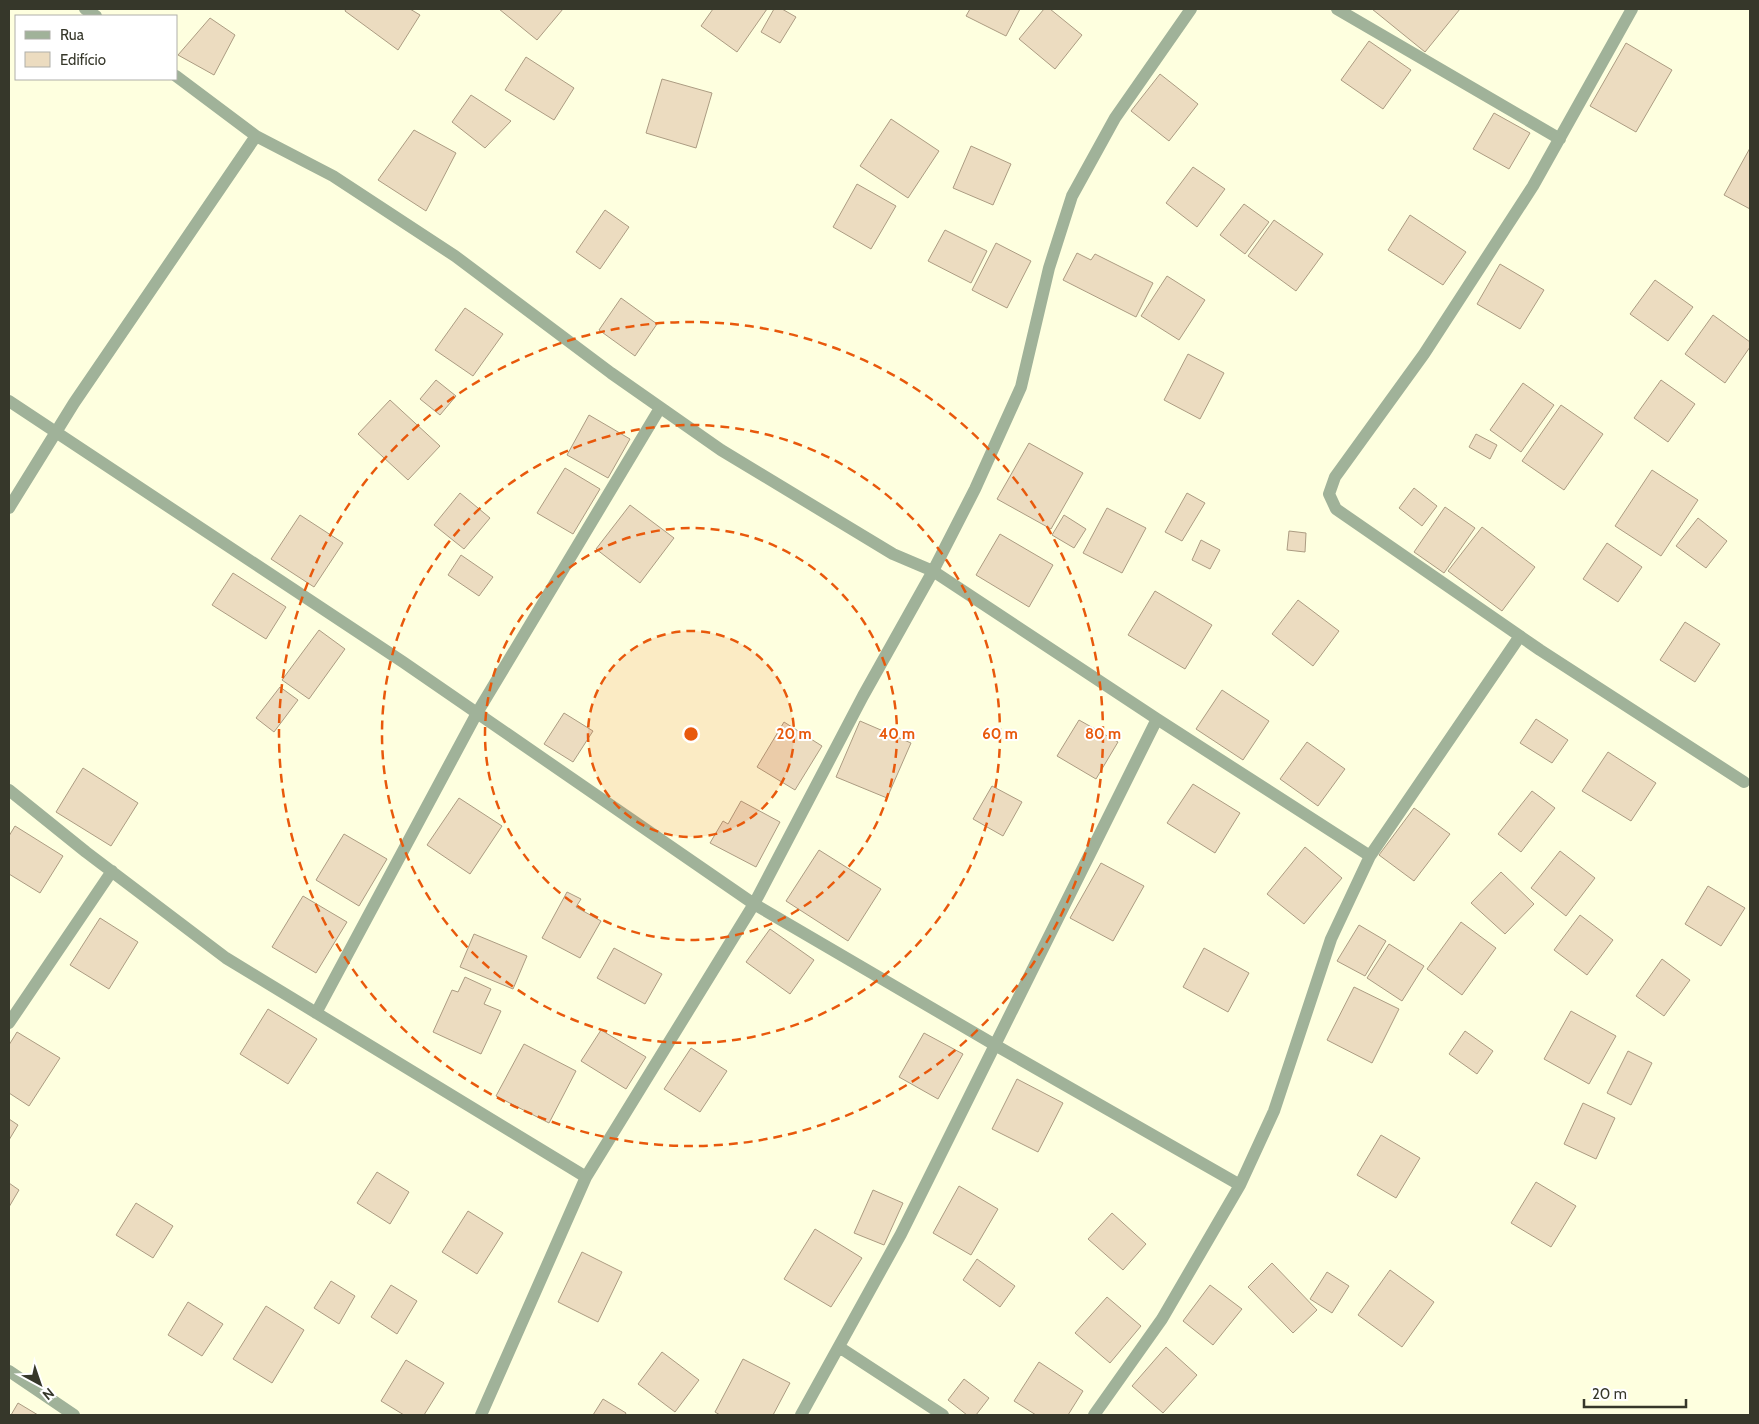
<svg xmlns="http://www.w3.org/2000/svg" width="1759" height="1424" font-family="Cabin,sans-serif">
<style>
.building{fill:#ecdcc0;stroke:#ac9c82}
.lines{fill:none;stroke-linecap:round;stroke-linejoin:round}
.minor{stroke:#a0b299;stroke-width:12}
.ring{fill:none;stroke:#e8590c;stroke-width:2.5;stroke-dasharray:9 6}
.centre{fill:#e8590c;stroke:#fff;stroke-width:2.5}
.ring-label{font-size:15px;text-anchor:middle;font-weight:bold;fill:#e8590c;stroke:#fff;stroke-width:4;stroke-linejoin:round;paint-order:stroke}
</style>
<rect width="100%" height="100%" fill="#feffdf"/>
<!-- building -->
<path class="building" d="M346 9H410L420 15 398 50 345 11Z
M499 9H563L537 40Z
M713 9H767L737 52 701 26Z
M774 9H782L796 17 780 43 761 32Z
M970 9H1020L1006 36 966 16Z
M1044 9H1050L1082 35 1055 69 1019 39Z
M1372 9H1460L1425 52Z
M210 18 235 35 214 75 178 55Z
M1369 41 1411 70 1383 109 1341 80Z
M1626 43 1672 70 1636 132 1590 106Z
M526 57 574 88 554 120 505 90Z
M1160 74 1198 104 1169 141 1131 111Z
M662 79 712 93 696 148 646 133Z
M471 95 511 121 485 148 452 122Z
M1494 113 1530 133 1509 169 1473 149Z
M891 119 939 151 908 198 860 166Z
M414 130 456 153 426 211 378 180Z
M971 146 1011 164 993 205 953 188Z
M1750 148V209L1724 195Z
M1193 167 1225 189 1197 227 1166 203Z
M857 184 896 206 871 249 833 227Z
M1244 204 1269 222 1245 254 1220 235Z
M605 210 629 227 600 269 576 252Z
M1410 215 1466 252 1443 285 1388 250Z
M1274 220 1323 254 1296 291 1248 256Z
M945 230 987 251 971 283 928 261Z
M996 243 1031 261 1007 308 972 290Z
M1077 253 1091 260 1095 254 1153 283 1136 317 1063 280Z
M1500 264 1544 290 1520 329 1477 304Z
M1167 276 1205 300 1179 340 1141 316Z
M1655 280 1693 307 1668 341 1630 314Z
M621 298 657 324 635 356 599 330Z
M465 308 503 334 473 376 435 350Z
M1713 315 1750 342V347L1725 383 1685 354Z
M1188 354 1224 373 1200 419 1164 400Z
M436 380 456 396 440 415 420 399Z
M1661 380 1695 404 1668 442 1634 418Z
M1523 383 1554 405 1521 452 1490 430Z
M390 400 440 446 408 480 358 434Z
M1561 405 1603 434 1564 490 1522 461Z
M589 415 630 439 608 478 567 455Z
M1476 434 1497 445 1490 459 1469 447Z
M1029 443 1083 473 1051 529 997 499Z
M565 468 600 489 573 534 537 513Z
M1652 470 1698 500 1661 556 1615 526Z
M1414 488 1437 506 1422 526 1399 508Z
M460 493 490 518 464 549 434 525Z
M1187 493 1205 503 1182 541 1165 532Z
M630 505 674 538 640 583 596 549Z
M1445 507 1475 528 1444 573 1414 552Z
M1107 508 1146 528 1122 573 1083 553Z
M300 515 343 543 314 587 271 559Z
M1064 515 1086 529 1074 548 1052 535Z
M1698 518 1727 541 1706 568 1676 546Z
M1482 527 1535 567 1502 611 1448 571Z
M1289 531 1306 533 1305 552 1287 550Z
M1000 534 1053 565 1029 607 976 575Z
M1201 540 1220 550 1210 569 1192 560Z
M1607 543 1642 567 1618 602 1583 579Z
M461 555 493 577 479 596 448 575Z
M233 573 286 607 266 639 212 605Z
M1155 591 1212 625 1185 669 1128 635Z
M1298 600 1339 631 1313 666 1272 634Z
M1685 622 1720 644 1695 682 1660 660Z
M319 630 345 649 309 699 282 680Z
M280 687 298 700 274 732 256 718Z
M1222 690 1269 721 1243 760 1196 729Z
M564 713 593 731 573 762 544 744Z
M1536 719 1568 740 1552 763 1520 743Z
M1079 720 1118 742 1096 779 1057 756Z
M860 721 911 743 887 798 836 777Z
M784 722 822 746 795 790 757 767Z
M1307 742 1345 769 1318 806 1280 779Z
M1608 752 1656 783 1631 821 1582 791Z
M83 768 138 803 111 846 56 812Z
M1193 784 1240 813 1215 853 1167 823Z
M992 786 1022 802 1003 836 973 819Z
M1532 791 1555 808 1521 852 1498 834Z
M459 798 502 826 470 874 427 845Z
M741 801 780 822 756 867 710 843 723 821 728 824Z
M1414 808 1450 834 1414 881 1379 855Z
M15 826 63 856 40 893 9 874V836Z
M344 834 387 859 359 906 316 880Z
M1305 847 1342 878 1304 924 1267 894Z
M819 850 881 889 848 941 786 901Z
M1560 851 1595 878 1566 916 1531 888Z
M1101 863 1144 886 1113 941 1070 918Z
M1501 872 1534 904 1505 934 1471 903Z
M1708 886 1745 908 1721 946 1685 924Z
M567 892 581 899 576 907 601 921 580 958 542 938Z
M303 896 347 922 316 973 272 947Z
M1580 915 1613 940 1587 975 1554 950Z
M100 918 138 942 109 989 70 965Z
M1461 922 1496 948 1462 995 1427 969Z
M1359 925 1386 941 1365 976 1337 961Z
M770 929 814 960 790 994 746 962Z
M474 934 527 956 513 989 460 967Z
M1389 944 1424 966 1402 1001 1367 978Z
M614 948 662 974 645 1004 597 978Z
M1204 948 1249 973 1228 1012 1183 987Z
M1662 959 1690 980 1664 1016 1636 996Z
M465 977 491 989 484 1004 501 1011 481 1054 433 1032 452 990 458 992Z
M1354 987 1399 1009 1372 1063 1327 1040Z
M268 1009 317 1039 288 1084 240 1054Z
M1571 1011 1616 1036 1589 1084 1544 1059Z
M601 1030 646 1057 626 1089 581 1061Z
M1465 1031 1493 1051 1477 1074 1449 1054Z
M17 1032 60 1058 29 1106 9 1093V1045Z
M924 1033 963 1054 938 1099 899 1077Z
M524 1044 576 1071 549 1123 496 1096Z
M691 1048 727 1071 700 1112 664 1089Z
M1628 1051 1652 1063 1631 1105 1607 1093Z
M1017 1079 1063 1103 1038 1152 992 1129Z
M1583 1103 1615 1118 1596 1159 1564 1144Z
M9 1119 18 1125 9 1140Z
M1381 1135 1420 1158 1396 1198 1357 1175Z
M377 1172 409 1192 390 1224 357 1203Z
M1536 1182 1576 1206 1551 1247 1511 1223Z
M9 1183 19 1190 9 1207Z
M959 1186 998 1209 971 1255 933 1233Z
M873 1190 903 1203 884 1245 854 1233Z
M136 1203 173 1226 153 1258 116 1235Z
M468 1211 503 1233 477 1274 442 1252Z
M1112 1213 1146 1244 1123 1270 1088 1239Z
M815 1229 862 1258 831 1307 784 1279Z
M582 1252 622 1272 598 1322 558 1302Z
M977 1259 1015 1286 1000 1307 963 1280Z
M1272 1263 1317 1310 1293 1333 1248 1287Z
M1390 1270 1434 1302 1402 1347 1358 1315Z
M1327 1272 1349 1286 1332 1313 1310 1299Z
M331 1281 355 1296 339 1324 314 1308Z
M391 1285 417 1301 397 1334 371 1317Z
M1210 1285 1242 1309 1213 1345 1183 1321Z
M1107 1297 1141 1326 1110 1363 1075 1333Z
M188 1302 223 1324 202 1356 168 1335Z
M266 1306 304 1330 272 1383 233 1359Z
M1166 1347 1197 1375 1163 1413 1132 1386Z
M662 1352 699 1380 675 1412 638 1384Z
M743 1359 790 1383 773 1415H720L715 1412Z
M406 1360 444 1383 424 1415H404L381 1401Z
M1039 1362 1083 1391 1068 1415H1036L1014 1401Z
M964 1379 989 1398 976 1415H967L948 1400Z
M603 1399 626 1413 625 1415H593Z
M18 1403 38 1415H11Z"/>
<g class="lines">
<!-- minor -->
<path class="minor" d="M85 9 96 16
M1337 9 1560 139
M1632 9 1533 186 1424 354 1335 477 1329 494 1336 509 1540 650 1744 782
M176 76 256 136 333 176 455 256 611 373 721 450 893 554 933 571 1157 719 1370 856
M9 401 403 662 754 904 995 1045 1240 1185
M9 508 74 403 256 136
M9 790 86 852 226 958 586 1177
M316 1013 477 713 660 408
M9 1023 112 871
M839 1347 943 1415
M9 1371 74 1415
M481 1415 586 1177 754 904 863 696 933 571 975 489 1021 387 1049 268 1072 196 1115 118 1191 9
M801 1415 901 1234 1157 719
M1094 1415 1162 1319 1240 1185 1274 1111 1331 939 1370 856 1520 636"/>
</g>
<!-- distance rings -->
<circle cx="691" cy="734" r="103" fill="#e8590c" fill-opacity=".12"/>
<g class="ring">
<circle cx="691" cy="734" r="103"/>
<circle cx="691" cy="734" r="206"/>
<circle cx="691" cy="734" r="309"/>
<circle cx="691" cy="734" r="412"/>
</g>
<circle cx="691" cy="734" r="8" class="centre"/>
<g class="ring-label">
<text x="794" y="739">20 m</text>
<text x="897" y="739">40 m</text>
<text x="1000" y="739">60 m</text>
<text x="1103" y="739">80 m</text>
</g>
<!-- border -->
<rect width="1759" height="1424" fill="none" stroke="#36372a" stroke-width="20"/>
<!-- legend -->
<rect x="15" y="15" width="162" height="65" fill="#ffffff" stroke="#afafaa"/>
<rect x="25" y="31" width="25" height="8" fill="#a0b299" stroke="#afafaa"/>
<text x="60" y="40" font-size="15" fill="#36372a">Rua</text>
<rect x="25" y="52" width="25" height="15" fill="#ecdcc0" stroke="#afafaa"/>
<text x="60" y="65" font-size="15" fill="#36372a">Edifício</text>
<!-- north arrow -->
<g transform="translate(40 1384) rotate(140)" stroke="#ffffff" stroke-width="4" paint-order="stroke">
<path d="M0-4L9 19L0 12L-9 19Z" fill="#36372a"/>
<text y="-8" font-size="14" font-weight="bold" text-anchor="middle" fill="#36372a">N</text>
</g>
<!-- scale -->
<path d="M1584 1399v8h102v-8" fill="none" stroke="#36372a" stroke-width="2.5"/>
<text x="1592" y="1399" font-size="15" fill="#36372a" stroke="#ffffff" stroke-width="4" paint-order="stroke">20 m</text>
</svg>
